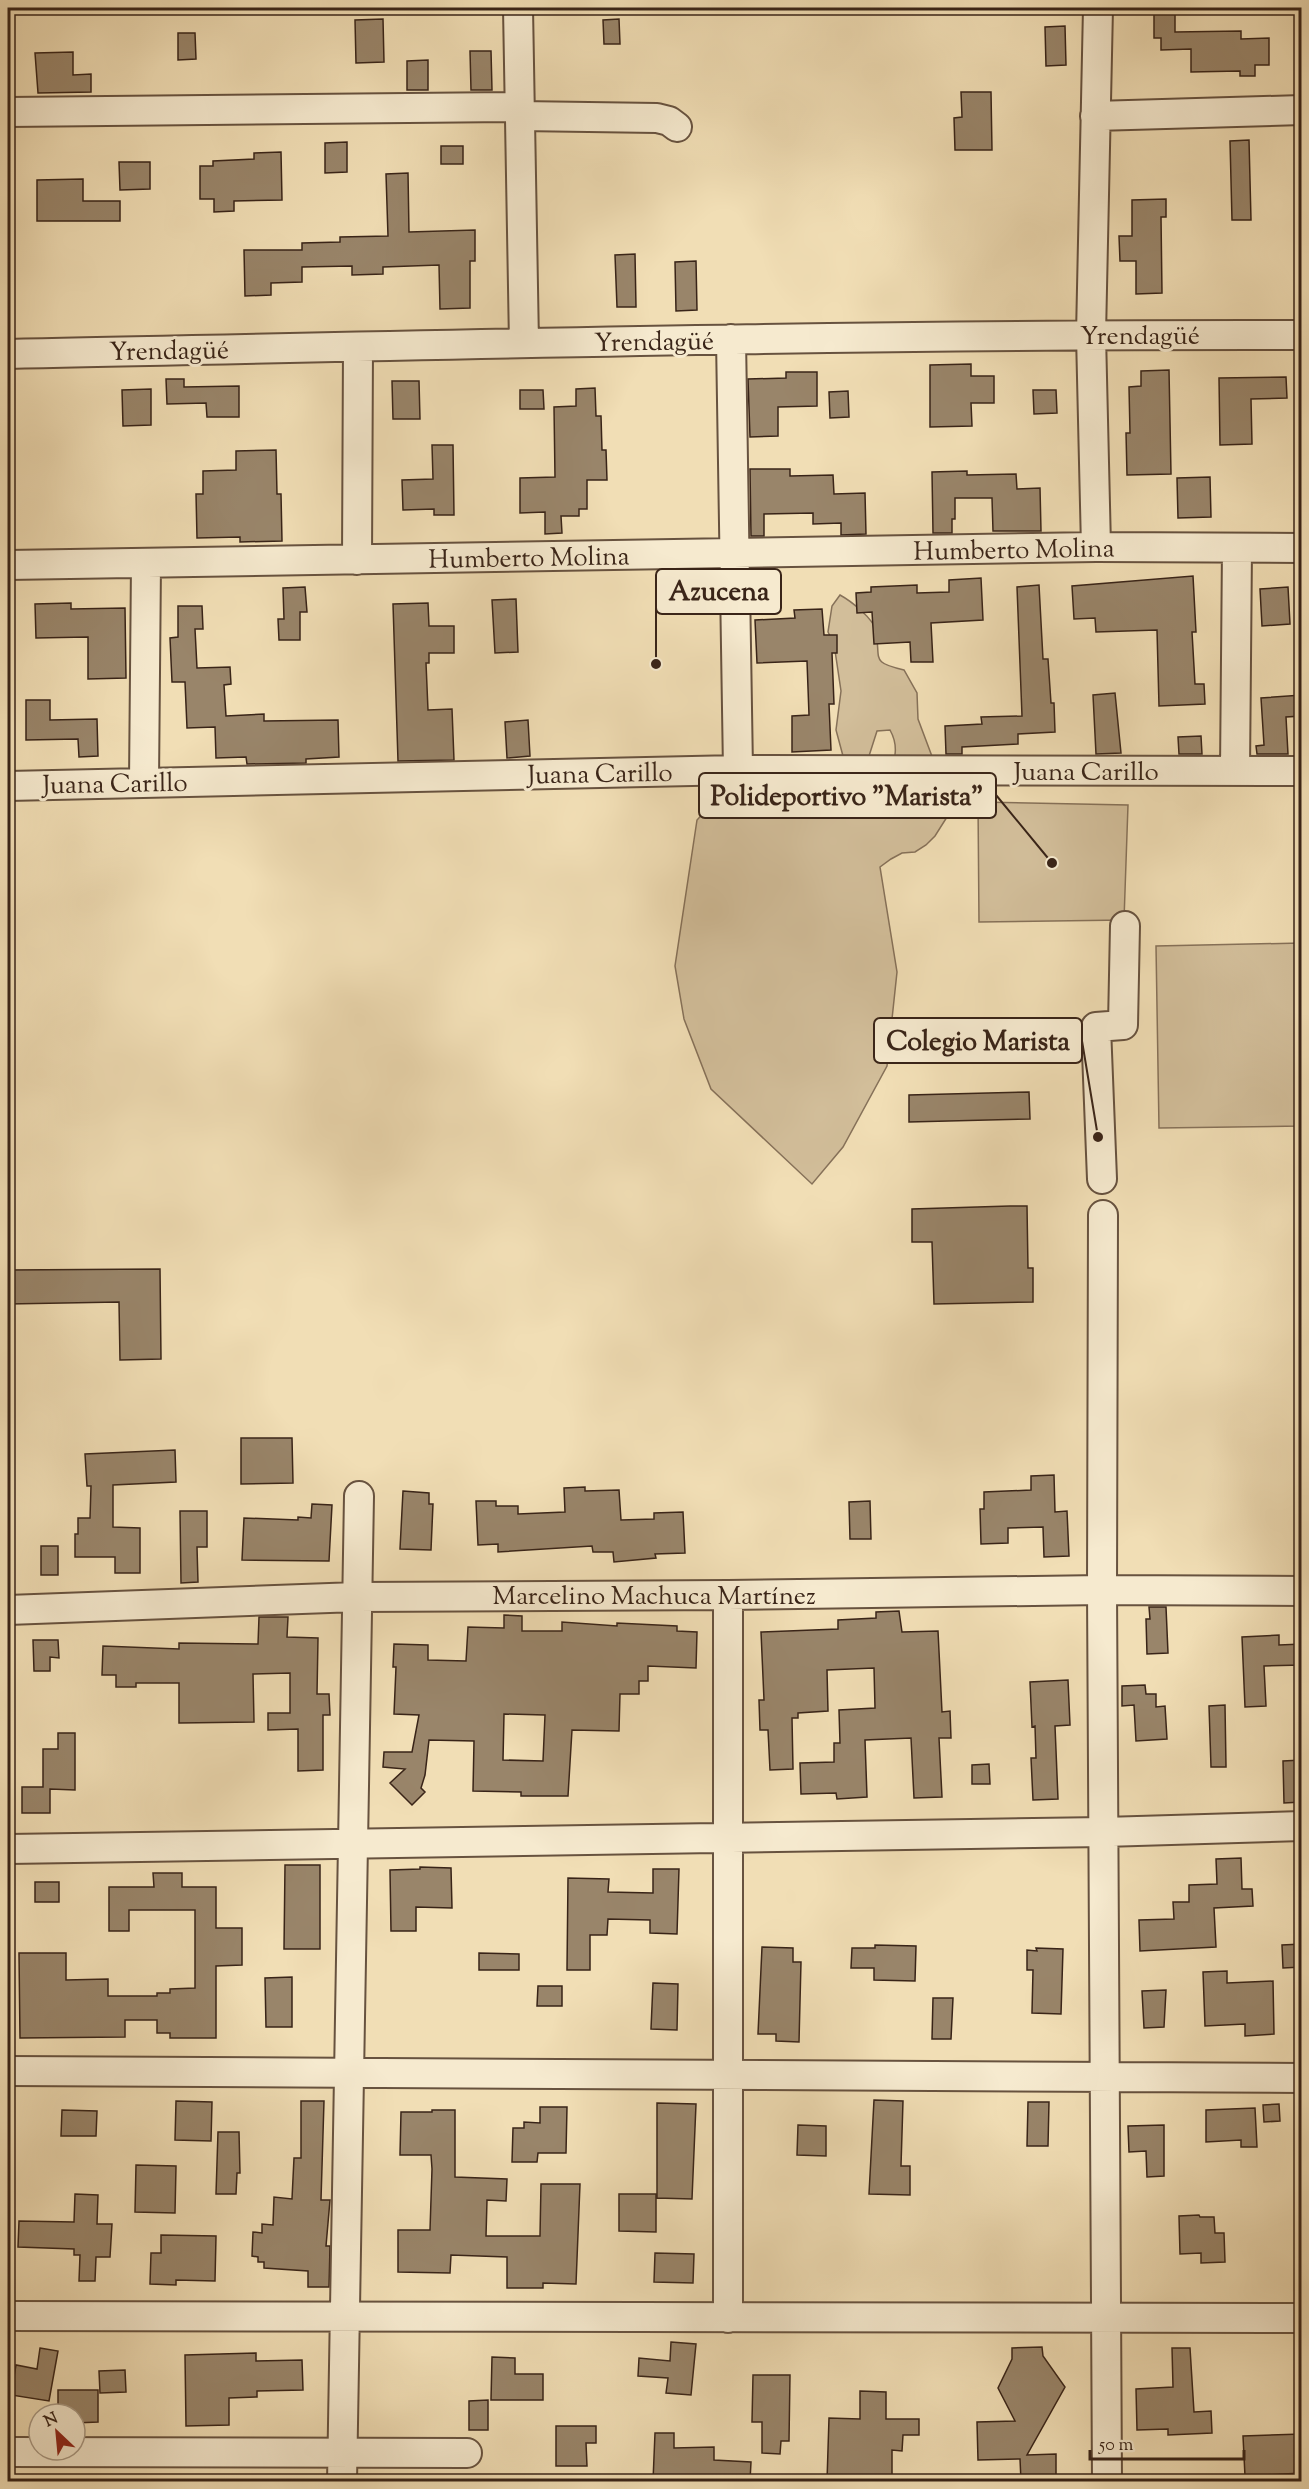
<svg xmlns="http://www.w3.org/2000/svg" width="1309" height="2489" font-family="'Sorts Mill Goudy',serif">
<style>
.green{fill:#d2be9a;stroke:#867159;stroke-width:1.5}
.building{fill:#99856a;stroke:#392418;stroke-width:1.5;fill-rule:evenodd}
.lines{fill:none;stroke-linecap:round;stroke-linejoin:round}
.minor-casing{stroke:#67523f;stroke-width:32}
.minor{stroke:#f6eacf;stroke-width:28}
.labels{text-anchor:middle;stroke-width:6;stroke-linejoin:round;paint-order:stroke}
.street-label{font-size:26px;fill:#392418;stroke:#f6eacf}
.leader{fill:none;stroke:#392418;stroke-width:2}
.callout-dot{fill:#392418;stroke:#f6eacf;stroke-width:2}
.callout{fill:#f6eacf;stroke:#392418;stroke-width:2}
.callout-label{font-size:27px;text-anchor:middle;font-weight:bold;fill:#392418}
</style>
<rect width="100%" height="100%" fill="#f1deb5"/>
<filter id="stains"><feTurbulence type="fractalNoise" baseFrequency=".00333" numOctaves="4"/><feColorMatrix values="0 0 0 0 .2 0 0 0 0 .09 0 0 0 0 .02 0 0 0 .5 -.17"/></filter>
<radialGradient id="worn" r=".72"><stop offset=".6" stop-color="#630" stop-opacity="0"/><stop offset="1" stop-color="#630" stop-opacity=".3"/></radialGradient>
<!-- green -->
<path class="green" d="M840 595C851 601 874 619 876 631 881 660 870 662 904 670L917 693 918 719 945 791 947 817 935 836 926 845 915 852 902 853 891 859 880 867 897 972 887 1066 843 1147 812 1184 711 1089 684 1019 675 966 697 820 710 806 781 778 837 782 851 793 855 802 867 790 888 780C894 761 900 748 890 730L877 731 869 756 853 765 843 756 836 730 841 691 834 644 828 632 832 606Z
M978 802 1128 805 1124 920 979 922Z
M1301 943V1126L1159 1128 1156 946Z"/>
<!-- building -->
<path class="building" d="M1154 11H1175V32L1241 31V39L1269 38V65H1255V76H1240V71L1191 72V49L1161 50V38H1154Z
M383 19 384 62 356 63 355 20Z
M619 19 620 44H604L603 20Z
M1065 26 1066 65 1046 66 1045 27Z
M178 33H195L196 59 178 60Z
M470 51H491L492 90H471Z
M73 52V75L91 74V92L38 93 35 53Z
M428 60V90H407V61Z
M961 92H991L992 150H955L954 118 962 117Z
M1249 140 1251 220H1232L1230 141Z
M347 142V172L325 173V143Z
M441 146H463V164H441Z
M281 152 282 200 234 201V211L214 212V199H200V166H213V161L254 159V153Z
M119 162H150V189L120 190Z
M408 173 409 232 475 230V261H470V308L440 309 439 265 383 267V274L352 275V266L302 267V282L271 283V295L245 296 244 250H302V243L340 242V237L388 236 386 174Z
M83 179V201H120V221H37V180Z
M1166 199V217H1161L1162 293 1136 294V261H1120L1119 236H1132V200Z
M635 254 636 307H617L615 255Z
M696 261 697 310 676 311 675 262Z
M971 364V376H994V403H971L972 426 930 427V365Z
M1169 370 1171 474 1127 475 1126 433H1130L1129 387 1141 386V371Z
M786 372H817V406L778 407V436L750 437 748 379 786 378Z
M1286 377 1287 398 1251 399 1252 444 1220 445 1219 378Z
M166 379H184V387L239 386V417H207L206 403 167 404Z
M392 381H419L420 419H393Z
M595 388 596 416H601L602 450H606L607 480H587V509H579V516H561L562 533 545 534V512L520 513V478L555 477 554 407 576 406V389Z
M151 389V425L123 426 122 390Z
M520 390H543L544 409H520Z
M1033 390H1056L1057 413 1034 414Z
M848 391 849 417 830 418 829 392Z
M432 445H453L454 515H434V509L403 510 402 480 433 479Z
M276 450 277 494H281L282 541 240 542V537L197 538 196 494H203V471L236 470V451Z
M750 469H790V476L833 475 834 494 865 493 866 534 841 535V523L813 524V513L764 514V536H751Z
M967 471V475L1016 474 1017 489 1040 488 1041 531H993L992 498H955V519H952V533H933L932 472Z
M1210 477 1211 517 1178 518 1177 478Z
M1193 576 1196 632H1192L1195 684H1204L1205 704 1159 706 1157 630 1096 632 1095 618 1074 619 1072 586Z
M981 578 983 620 931 623 933 662H911L910 642 874 644 872 612 857 613 856 593 871 592V587L917 585V593L949 592V580Z
M1039 585 1043 659H1048L1051 703H1054L1055 732 1018 734V744L962 747V754H946L945 726 982 724 981 717 1022 716 1017 587Z
M305 587 307 612H300V640H279L278 619H284L283 588Z
M1288 587 1290 624 1262 626 1260 589Z
M516 599 518 652 495 653 492 600Z
M71 603V609L125 608 126 678 88 679V637L36 638 35 604Z
M428 603 429 626H454V653H429V663H426L428 710 452 709 454 760 398 761 393 604Z
M178 606H202L203 629H195L197 668 230 667 231 684 224 685 226 716 264 714V721L338 720 339 757 306 759V763L247 764 246 757 216 758 215 727 187 728 185 682H172L170 638 178 637Z
M822 609 824 635H837V653H832L834 704H829L831 750 792 752V716L809 715 807 661 757 663 755 620 795 618 794 610Z
M1115 693 1121 753 1096 754 1093 695Z
M1302 695V716L1286 717 1288 754H1257L1256 746 1264 745 1261 698Z
M26 700H50V720L97 719 98 756 79 757 78 739 26 740Z
M528 720 530 756 507 758 505 722Z
M1201 736 1202 754H1179L1178 737Z
M1029 1092 1030 1119 909 1122V1095Z
M1010 1206H1027L1028 1268H1033V1302L934 1304 932 1242H912V1209Z
M160 1269 161 1359 120 1360 119 1302 8 1304V1270Z
M241 1438H292L293 1483 241 1484Z
M175 1450 176 1482 113 1485V1527L140 1528V1573H115V1557H75V1534H78V1518H90L91 1486H87L85 1454Z
M1054 1475 1055 1512 1067 1511 1069 1556 1044 1557 1043 1527 1008 1528V1543L981 1544 980 1509H984V1492L1031 1490V1476Z
M585 1487V1491L619 1490 621 1520 654 1519V1513L683 1512 685 1553 655 1554 656 1558 614 1562 613 1552H593L592 1546 498 1552V1544L478 1545 476 1501H496V1506H518V1514L565 1512 564 1488Z
M403 1491 429 1493V1504H433L431 1550 400 1549Z
M870 1501 871 1539H850L849 1502Z
M312 1504 332 1505 329 1561 242 1560 244 1518 298 1520V1517L311 1518Z
M180 1511H207V1547H197L198 1582 181 1583Z
M41 1546H58V1575H41Z
M1149 1607H1166L1168 1653 1147 1654 1146 1619H1150Z
M899 1611 902 1632 938 1631 942 1712 950 1711 951 1738H939L942 1797 914 1798 911 1738 865 1740 867 1797 837 1799 836 1793 801 1794 800 1763 834 1762V1743H840L839 1710 875 1708 874 1668 827 1670 828 1711 798 1713V1718H792L793 1769 770 1770 768 1730H760L759 1700H764L761 1632 838 1629V1620L876 1618V1612Z
M504 1615 522 1616V1631H562V1622L617 1626V1623L677 1626V1631L697 1632 696 1668 648 1666V1681H639V1694H620L619 1731 572 1730 568 1796H521V1792L473 1791 474 1741 429 1740 425 1775 421 1788 425 1792 412 1805 390 1783 405 1769 383 1767 384 1752H412L419 1715 394 1714 396 1667H393L394 1644 428 1645V1660L466 1661 468 1627 504 1628ZM504 1714 545 1715 543 1761 503 1760Z
M259 1617H288L287 1637 318 1638 317 1694H329L330 1715H323V1770L298 1771V1729L268 1730V1713H290V1673L253 1674 254 1722 179 1723V1683H136V1687H116V1675H102L103 1646 179 1649V1643L258 1644Z
M1279 1635V1645L1302 1644V1665L1264 1666 1266 1706 1245 1707 1242 1637Z
M33 1640H58L59 1658 50 1657V1671H34Z
M1068 1680 1070 1725 1055 1726 1058 1799 1033 1800 1031 1758H1036L1035 1726 1032 1727 1030 1682Z
M1145 1685 1146 1694H1156V1707L1165 1706 1167 1739 1136 1741 1134 1705 1122 1706V1686Z
M1225 1705 1226 1767H1211L1209 1706Z
M58 1733H75V1790L50 1789V1813H22V1787H43V1749H58Z
M1302 1760V1802L1284 1803 1283 1761Z
M989 1764 990 1784H972V1765Z
M1241 1858 1242 1889H1252L1253 1906 1214 1908 1216 1947 1140 1951 1139 1920 1174 1919 1173 1902H1189V1885L1217 1884 1216 1859Z
M285 1865H320V1949H284Z
M420 1867 451 1868 452 1908 416 1907V1931H391L390 1870 420 1869Z
M653 1869H679L677 1934 650 1933V1920L608 1919 607 1935H590V1970H567L568 1878 609 1879 608 1892 653 1893Z
M153 1873H182V1887H216V1928H242V1965L216 1966V2038H170V2033H157V2020H125V2037L20 2038 19 1953H66V1980L108 1979V1996H157V1993H170V1989L195 1988V1910H129V1931H109V1887H154Z
M35 1882H59V1902H35Z
M1302 1944V1967L1283 1968 1282 1945Z
M875 1945 916 1946 915 1981 874 1980V1968H851L852 1948H875Z
M762 1947 793 1948V1962H801L799 2042 776 2041V2034H758Z
M1036 1948 1063 1949 1061 2014 1032 2013 1033 1970H1027V1950L1037 1951Z
M479 1953 519 1954V1970H479Z
M1227 1971V1983L1273 1981 1274 2034 1245 2036V2024L1205 2026 1203 1972Z
M292 1977V2027H266L265 1978Z
M653 1983 678 1984 677 2030 651 2029Z
M538 1986H562V2006H537Z
M1166 1990 1164 2027 1144 2028 1142 1991Z
M933 1998H953L951 2039H932Z
M874 2100 903 2101 901 2166H910V2195L869 2194Z
M176 2101 212 2102 211 2141 175 2140Z
M301 2101H324L321 2200H330L326 2246H330L329 2287H308V2271L264 2268V2262H258V2257L252 2256 253 2232 262 2233V2224L273 2225 274 2197 292 2199 294 2158H301Z
M1028 2102H1049L1048 2146H1027Z
M657 2103 696 2104 692 2199 657 2198Z
M1279 2104 1280 2121 1264 2122 1263 2105Z
M540 2107H567L566 2153H538L537 2162H512L513 2128H524V2122L540 2123Z
M1255 2108 1257 2147H1241V2140L1206 2142V2110Z
M62 2110 97 2111 96 2136H61Z
M432 2110H455V2177L507 2179 506 2201 487 2200 486 2236H540L541 2184H580L576 2284 543 2283V2288H507V2257L451 2255 450 2273 398 2272V2230H430L432 2169 431 2155H400L401 2112H432Z
M798 2125 826 2126V2156L797 2155Z
M1164 2125V2176L1147 2177 1146 2151 1129 2152 1128 2126Z
M218 2132H239L240 2173H237L236 2194H216Z
M136 2165 176 2166 175 2213 135 2212Z
M75 2194 98 2195 97 2224H112L110 2257H96L95 2281H79L80 2255H74V2249L18 2247 19 2221 74 2222Z
M619 2194H656V2232L619 2231Z
M1199 2215 1200 2217H1214L1215 2233H1224L1225 2262 1201 2263V2253L1180 2254 1179 2216Z
M161 2235 216 2236 215 2281 176 2280V2285L150 2284 151 2253H161Z
M655 2253 694 2254 693 2283 654 2282Z
M671 2342 696 2344 691 2395 666 2393 668 2378 638 2376 639 2358 670 2361Z
M1042 2347 1043 2356 1065 2387 1027 2455 1056 2454V2481H1021L1020 2459 978 2460 977 2422 1015 2421 998 2388 1012 2359V2348Z
M40 2348 58 2351 49 2401 11 2395 16 2365 37 2369Z
M1172 2348H1190L1194 2412 1211 2411 1212 2433 1168 2435V2429L1137 2430 1136 2389 1173 2387Z
M256 2353V2361L302 2360 303 2390 257 2391V2397L229 2398V2425L186 2426 185 2355Z
M492 2357 515 2358V2374H543V2400H491Z
M125 2370 126 2392 100 2393 99 2371Z
M753 2375H790L789 2441H781L780 2454 762 2453V2422H752Z
M58 2390H98V2422L75 2423V2414H58Z
M860 2391 886 2392V2419H919V2435H903L902 2451 892 2450V2481H827L829 2418 860 2419Z
M488 2400V2430H469V2401Z
M556 2426H596V2443H586L587 2466H556Z
M655 2433H674V2448L714 2447V2460L751 2462 750 2481H653Z
M1302 2434V2473L1245 2476 1243 2436Z"/>
<g class="lines">
<defs>
<path id="minor" d="M518 8 524 343
M8 112 520 107
M520 116 657 118 669 121 677 127
M1095 116 1302 110
M731 339 738 770
M8 354C439 345 870 334 1302 335
M1096 547 1091 335 1098 8
M357 560 358 347
M8 565 1096 547 1302 548
M1235 771 1237 548
M144 782 146 563
M8 786 738 770 1302 771
M1102 1179 1096 1027 1123 1025 1125 926
M1103 1215 1102 1590 1107 2482
M728 1595V2318
M8 1610 357 1597 728 1595 1102 1590 1302 1591
M8 1849 1104 1832 1302 1826
M8 2071 1302 2078
M8 2316 1302 2318
M8 2452 467 2453
M342 2482 359 1496"/>
</defs>
<!-- minor casing -->
<use href="#minor" class="minor-casing"/>
<!-- minor -->
<use href="#minor" class="minor"/>
</g>
<g class="labels">
<!-- street labels -->
<g class="street-label">
<text x="1140" y="344">Yrendagüé</text>
<text transform="translate(654 341) rotate(-1)" y="9">Yrendagüé</text>
<text transform="translate(169 350) rotate(-1)" y="9">Yrendagüé</text>
<text transform="translate(1014 549) rotate(-1)" y="9">Humberto Molina</text>
<text transform="translate(529 557) rotate(-1)" y="9">Humberto Molina</text>
<text x="1086" y="780">Juana Carillo</text>
<text transform="translate(600 773) rotate(-1)" y="9">Juana Carillo</text>
<text transform="translate(115 783) rotate(-1)" y="9">Juana Carillo</text>
<text x="654" y="1604">Marcelino Machuca Martínez</text>
</g>
</g>
<!-- callouts -->
<path class="leader" d="M656 664L656 591M1052 863L996 795M1098 1137L1082 1041"/>
<g class="callout-dot">
<circle cx="656" cy="664" r="6"/>
<circle cx="1052" cy="863" r="6"/>
<circle cx="1098" cy="1137" r="6"/>
</g>
<g class="callout">
<rect x="656" y="569" width="125" height="45" rx="6"/>
<rect x="699" y="773" width="297" height="45" rx="6"/>
<rect x="874" y="1018" width="208" height="45" rx="6"/>
</g>
<g class="callout-label">
<text x="719" y="600">Azucena</text>
<text x="847" y="805">Polideportivo "Marista"</text>
<text x="978" y="1050">Colegio Marista</text>
</g>
<!-- margin -->
<rect width="1309" height="2489" fill="none" stroke="#f1deb5" stroke-width="30"/>
<rect x="9" y="9" width="1291" height="2471" fill="none" stroke="#392418" stroke-width="3"/>
<rect x="15" y="15" width="1279" height="2459" fill="none" stroke="#392418" stroke-width="1.5"/>
<!-- north arrow -->
<g transform="translate(57 2432) rotate(334)"><circle r="28" fill="#f6eacf" stroke="#aa9b86" stroke-width="1.5"/>
<path d="M0-4.5L10 22L0 15L-10 22Z" fill="#8f2418"/>
<text y="-9" font-size="16" font-weight="bold" text-anchor="middle" fill="#392418">N</text>
</g>
<!-- scale -->
<path d="M1090 2450v9h154v-9" fill="none" stroke="#392418" stroke-width="3"/>
<text x="1099" y="2450" font-size="18" fill="#392418" stroke="#f6eacf" stroke-width="4.5" paint-order="stroke">50 m</text>
<rect width="100%" height="100%" filter="url(#stains)"/>
<rect width="100%" height="100%" fill="url(#worn)"/>
</svg>
